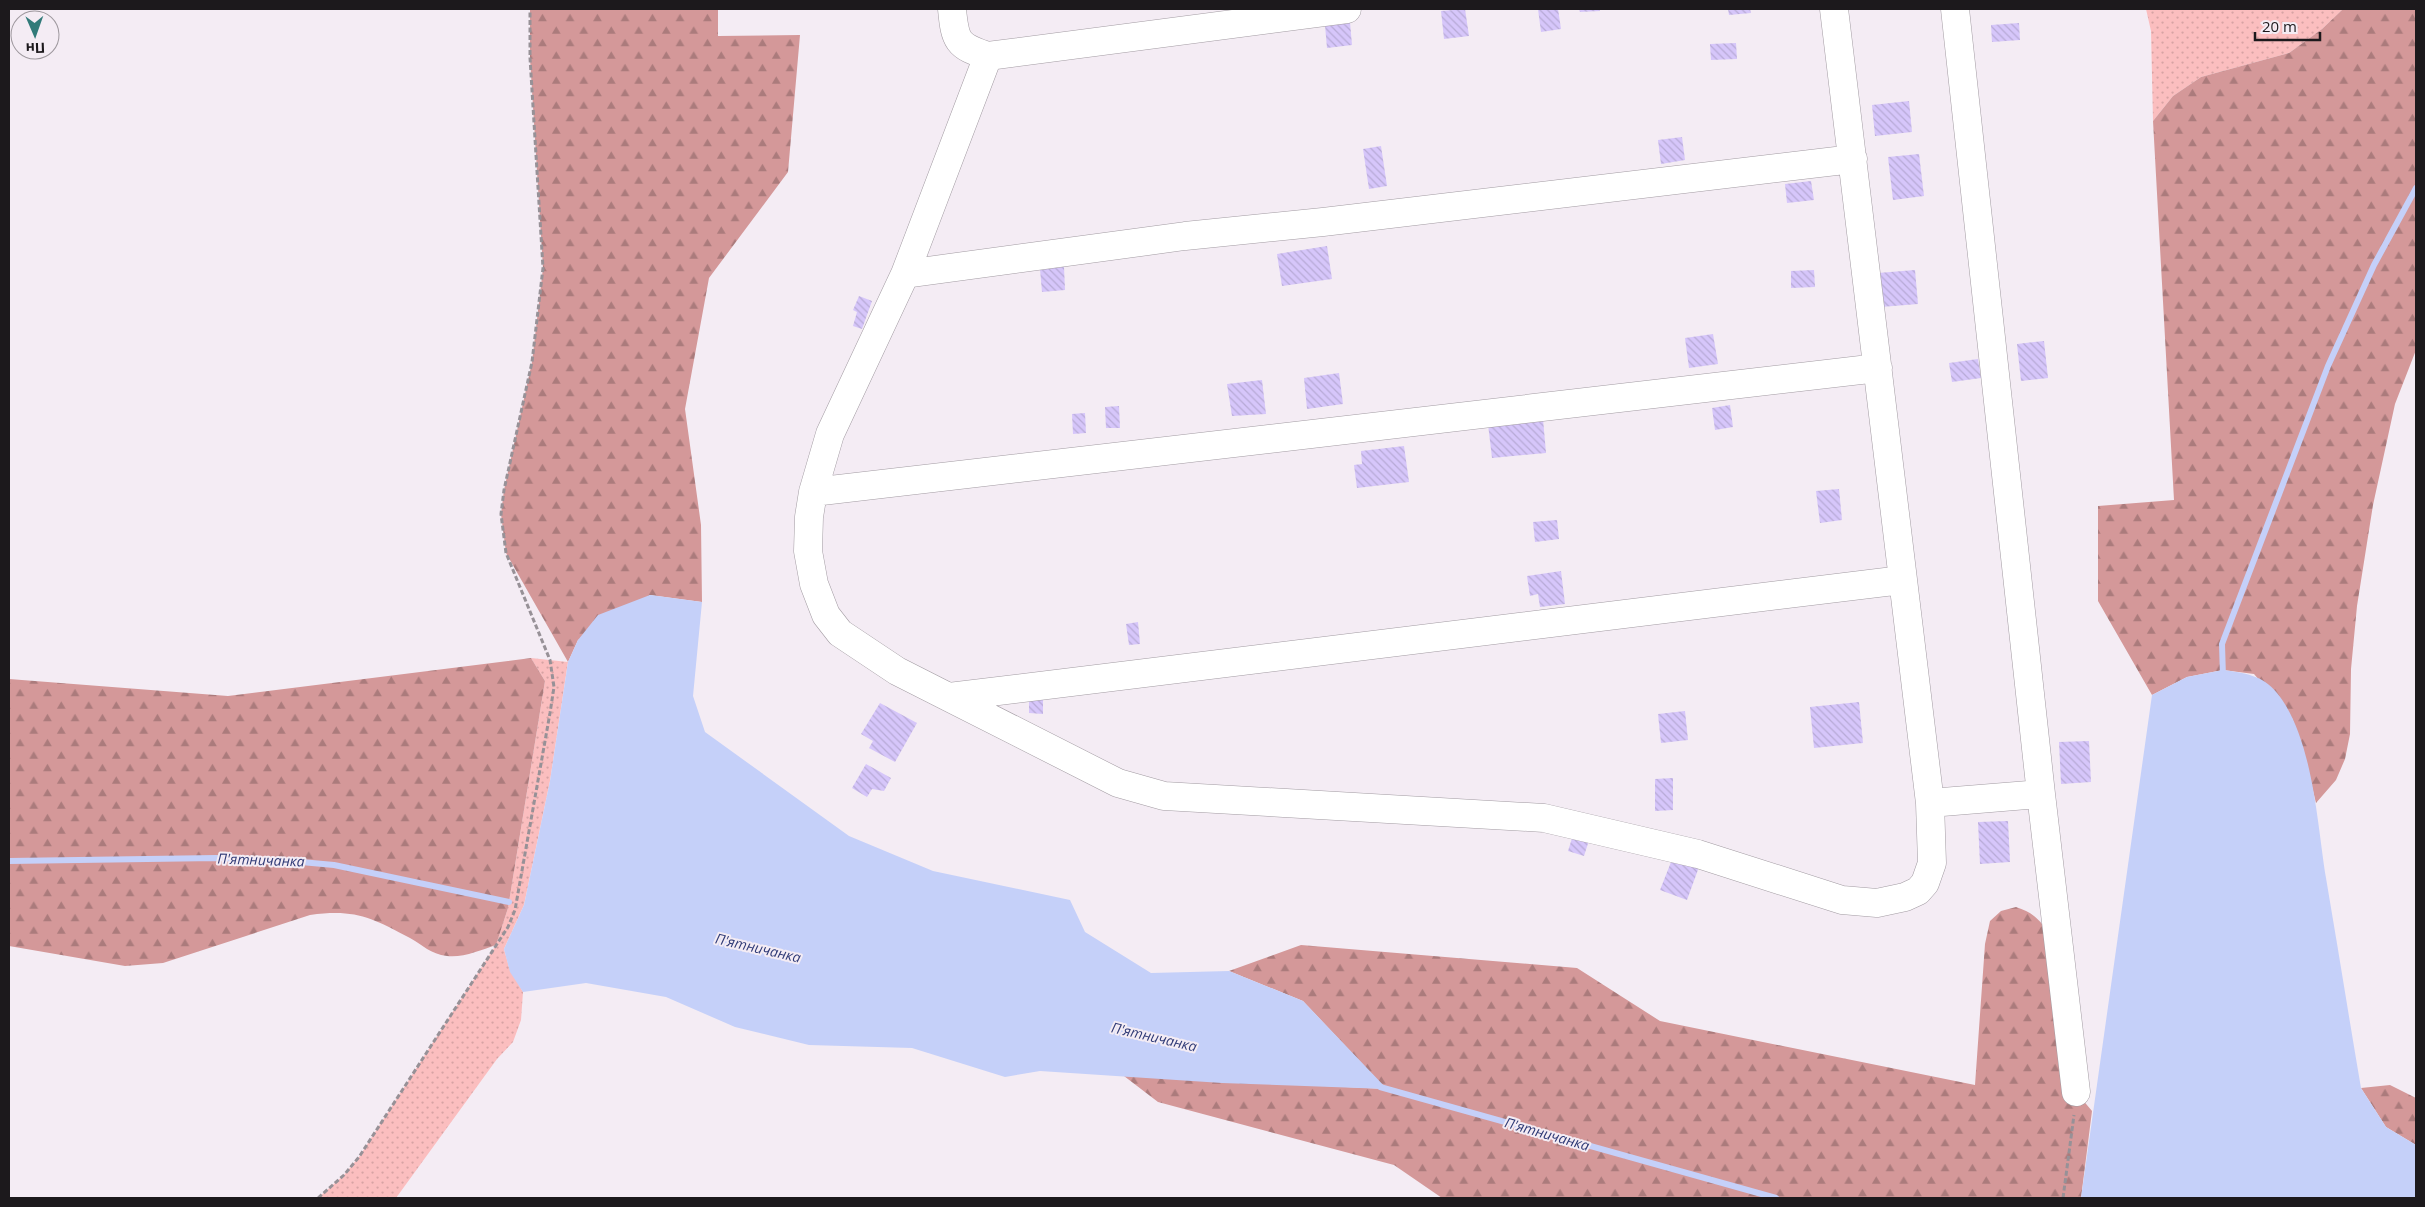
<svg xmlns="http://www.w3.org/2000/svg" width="2425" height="1207" font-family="'Open Sans',sans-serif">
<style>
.grass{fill:url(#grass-dots)}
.forest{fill:url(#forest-firs)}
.water{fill:#c5d0f9}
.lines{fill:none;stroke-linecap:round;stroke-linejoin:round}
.stream{stroke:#c5d0f9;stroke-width:6}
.building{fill:url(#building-back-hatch)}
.minor-casing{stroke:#a29ba2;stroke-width:29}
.path{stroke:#979197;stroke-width:3;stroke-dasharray:5 2.5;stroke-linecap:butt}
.minor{stroke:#fff;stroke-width:28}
.labels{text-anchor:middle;stroke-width:4;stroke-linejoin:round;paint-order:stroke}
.water-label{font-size:14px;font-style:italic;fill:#2f3a76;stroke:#f4ecf4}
</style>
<defs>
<pattern id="grass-dots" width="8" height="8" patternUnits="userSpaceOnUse" patternTransform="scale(1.25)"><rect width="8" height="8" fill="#fbbebf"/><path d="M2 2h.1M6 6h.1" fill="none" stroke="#d7a3a4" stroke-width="1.8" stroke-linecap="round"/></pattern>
<pattern id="forest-firs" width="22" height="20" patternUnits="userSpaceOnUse" patternTransform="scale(1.25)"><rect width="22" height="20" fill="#d49899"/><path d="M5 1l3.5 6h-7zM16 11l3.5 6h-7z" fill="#ab7b7c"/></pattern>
<pattern id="building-back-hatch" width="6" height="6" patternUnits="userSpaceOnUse" patternTransform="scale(1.25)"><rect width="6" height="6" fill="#d6c6fa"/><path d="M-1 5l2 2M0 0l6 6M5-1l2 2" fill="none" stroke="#b7aad6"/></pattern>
</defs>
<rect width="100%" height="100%" fill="#f4ecf4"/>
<!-- grass -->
<path class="grass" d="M2146 9H2343L2322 29 2289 53 2201 77 2173 96 2153 121 2151 31Z
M531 658 568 662 550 781 524 905 504 949 509 967 523 992 521 1020 513 1042 497 1059 396 1198H318L344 1175 359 1157 496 945 508 908 545 681Z"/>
<!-- forest -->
<path class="forest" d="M530 9H718V36L800 35 788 172 709 278 685 409 701 525 702 602 650 595 578 640 568 662 506 553 501 514 504 490 532 362 543 268 530 58Z
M2343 9H2416V350L2395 404 2373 505 2357 606 2351 669 2350 734 2345 759 2336 780 2316 803 2302 746 2292 718 2254 674 2223 670 2187 677 2152 695 2098 601V506L2174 500 2153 121 2173 96 2201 77 2289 53 2322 29Z
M531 658 545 681 508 908 496 945C481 950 463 958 447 956 430 954 423 945 410 938 370 917 355 909 310 915L163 963 125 966 9 946V679L228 696Z
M2016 907C2035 913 2042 922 2052 939L2076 1092 2092 1111 2081 1198H1442L1394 1165 1158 1102 1124 1076 1386 1089 1303 1001 1229 971 1301 945 1577 968 1660 1021 1975 1085 1985 944 1990 921 2001 911Z
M2390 1085 2416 1098V1145L2386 1127 2361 1088Z"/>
<!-- water -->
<path class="water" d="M650 595 702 602 693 696 705 732 849 836 933 871 1070 900 1085 932 1151 973 1229 971 1303 1001 1387 1089 1222 1083 1040 1071 1005 1077 912 1048 809 1045 735 1027 666 997 586 983 523 992 510 972 504 949 524 905 550 781 568 662 578 640 598 615Z
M2223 670C2244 673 2263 675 2277 693 2313 737 2317 823 2326 878 2338 948 2349 1018 2361 1088L2386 1127 2416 1145V1198H2081L2152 695 2187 677Z"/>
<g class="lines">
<!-- stream -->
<path class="stream" d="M2223 677 2222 644 2328 366 2374 265 2416 188
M9 861 216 858 301 862 334 865 509 902
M1380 1087 1776 1198"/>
</g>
<!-- building -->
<path class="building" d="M1465 9 1469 36 1444 39 1441 11Z
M1538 9H1558L1561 29 1541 32Z
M1579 9H1599L1600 11 1580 12Z
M1728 9H1750L1751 13 1729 15Z
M1349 11 1352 45 1327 48 1324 14Z
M2019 23 2020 40 1992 42 1991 25Z
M1736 43 1737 59 1711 60 1710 44Z
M1909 101 1912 132 1875 136 1872 105Z
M1682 137 1685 160 1661 164 1658 140Z
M1381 146 1387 186 1369 189 1363 149Z
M1919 154 1924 196 1893 200 1888 157Z
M1811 181 1814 200 1787 203 1785 184Z
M1327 246 1332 279 1282 286 1277 254Z
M1064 267 1065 290 1042 292 1040 269Z
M1814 270 1815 287 1791 288V271Z
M1915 270 1918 304 1881 307 1878 273Z
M859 296 872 301 862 329 853 326 857 312 853 310Z
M1713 334 1718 364 1689 368 1685 338Z
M2044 341 2048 378 2021 381 2017 344Z
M1978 359 1981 378 1952 382 1949 363Z
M1339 373 1343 404 1307 409 1304 378Z
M1262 380 1266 414 1232 416 1227 384Z
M1730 405 1733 427 1715 430 1712 408Z
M1119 406 1120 428H1106L1105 407Z
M1085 413 1086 433 1073 434 1072 414Z
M1543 419 1546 453 1492 458 1488 424Z
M1404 446 1409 482 1357 488 1354 465 1362 464 1361 451Z
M1839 489 1842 520 1820 523 1816 491Z
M1557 520 1559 539 1535 542 1533 522Z
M1561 571 1565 604 1540 607 1538 594 1530 596 1527 576Z
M1138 622 1140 644 1129 645 1126 624Z
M1043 692V714L1029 713V693Z
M1859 702 1863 743 1814 748 1810 707Z
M880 703 917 723 895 762 869 748 873 741 861 734Z
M1685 711 1688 740 1661 743 1658 714Z
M2089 741 2091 782 2061 784 2059 742Z
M866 764 891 778 884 791 872 789 867 797 852 788Z
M1673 778V810L1655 811V779Z
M2008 821 2010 862 1980 864 1978 822Z
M1574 832 1590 837 1584 856 1568 851Z
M1673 857 1699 867 1687 900 1660 890Z"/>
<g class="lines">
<defs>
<path id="minor" d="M952 9C955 41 957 46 988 56L905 274 830 434 813 492 809 517 808 551 814 584 826 615 840 633 897 671 1118 783 1164 796 1544 818 1698 854 1842 900 1877 903 1905 897 1918 891 1925 883 1932 863 1930 803 1834 9
M1955 9 2041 794 2076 1092
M988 56 1347 9
M905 274 1185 236 1323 222 1853 159
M813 492 1878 368
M949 697 1902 580
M1930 803 2041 794"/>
</defs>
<!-- minor casing -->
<use href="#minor" class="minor-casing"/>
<!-- path -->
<path class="path" d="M318 1198 344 1175 359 1157 508 927 515 910 550 713 554 687 550 660 506 553 501 514 504 490 532 362 543 268 530 58V9
M2063 1198 2074 1115"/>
<!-- minor -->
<use href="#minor" class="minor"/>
</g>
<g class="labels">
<!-- water labels -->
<g class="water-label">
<text transform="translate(261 860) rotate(2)" y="5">П'ятничанка</text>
<text transform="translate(758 948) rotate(13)" y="5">П'ятничанка</text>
<text transform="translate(1154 1037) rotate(13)" y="5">П'ятничанка</text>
<text transform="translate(1547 1134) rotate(16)" y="5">П'ятничанка</text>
</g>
</g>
<!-- border -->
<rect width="2425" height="1207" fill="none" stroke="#1c191c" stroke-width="20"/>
<!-- north arrow -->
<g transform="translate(35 35) rotate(178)"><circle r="24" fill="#f4ecf4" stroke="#9e989e"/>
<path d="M0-4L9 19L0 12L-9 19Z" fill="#317a79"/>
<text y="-8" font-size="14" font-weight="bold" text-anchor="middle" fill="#1c191c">Пн</text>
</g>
<!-- scale -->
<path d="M2255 32v8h65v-8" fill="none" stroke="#1c191c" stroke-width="2.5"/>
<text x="2262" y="32" font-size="15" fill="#1c191c" stroke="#f4ecf4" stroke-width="4" paint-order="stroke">20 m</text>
</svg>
